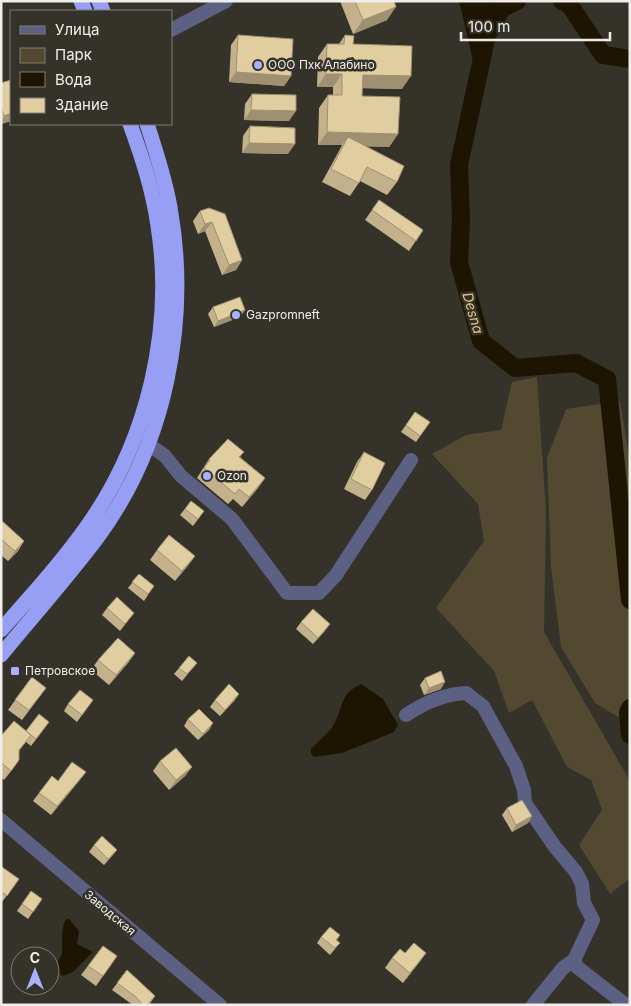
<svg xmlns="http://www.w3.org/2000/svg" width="631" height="1006" font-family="Inter,sans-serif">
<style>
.green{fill:#534931}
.water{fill:#1d1501}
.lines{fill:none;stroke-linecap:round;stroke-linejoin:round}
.river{stroke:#1d1501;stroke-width:18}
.minor{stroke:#5c6184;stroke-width:14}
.highway{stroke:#969ff4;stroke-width:15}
.wall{fill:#c2b18a}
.shaded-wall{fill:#9e9070}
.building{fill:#e1cea0;stroke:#9e9070}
.poi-dot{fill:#a7b1fc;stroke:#35322a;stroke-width:2}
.labels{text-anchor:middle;stroke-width:5;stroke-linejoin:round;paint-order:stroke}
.poi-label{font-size:12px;fill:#f0eeea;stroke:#35322a;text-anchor:start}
.street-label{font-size:12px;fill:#f0eeea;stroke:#35322a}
.water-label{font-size:14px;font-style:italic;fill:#e6ca85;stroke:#35322a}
</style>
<rect width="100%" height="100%" fill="#35322a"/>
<!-- green -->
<path class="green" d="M537 377 546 511 544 632 630 781V878L610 894 579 845 602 810 591 780 567 767 532 700 509 713 494 671 436 608 484 541 478 504 432 454 466 435 501 430 512 382Z
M620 401 630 463V724L595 703 561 647 551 567 547 458 566 409Z"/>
<!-- water -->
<path class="water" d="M459 1H517L502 8 487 35 477 77Z
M361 684 383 699 398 725 394 732 342 753 314 757 311 754V749C318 741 328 734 333 726 344 707 339 694 361 684Z
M66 919H69L79 931 77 944 93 952 73 972 63 976 56 971C55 962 61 960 62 952 63 940 60 930 66 919Z"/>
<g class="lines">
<!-- river -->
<path class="river" d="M517 1 502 8 487 35 459 165 461 219 459 262 481 341 515 368 576 363 607 379 630 600
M562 1 569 4 603 55 630 59
M630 708 628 712 630 735"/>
<!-- minor -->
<path class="minor" d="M171 30 226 1
M148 444 165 456 181 476 232 519 287 593H319L336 575 411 460
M406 715C424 703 444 694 466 693L483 706 516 766 524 790 525 803 555 847 576 872 582 884 584 903 593 920 574 960 577 967 626 1005
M1 820 220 1005
M533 1005 563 968 574 960"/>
<!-- highway -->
<path class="highway" d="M81 1 85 11
M99 1 103 11
M1 630C31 596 62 562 88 525 148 440 174 328 158 226 153 190 142 157 130 124
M1 655C33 616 67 578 97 538 166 445 190 321 170 207 165 179 156 151 147 124"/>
</g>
<!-- wall -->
<path class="wall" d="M340 1H394L387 20 353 34Z
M238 35 291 76 284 86 229 82 231 45Z
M345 35 353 44 402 89 362 88V96L398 134 389 147 365 146 397 182 387 195 360 181 350 196 322 182 339 151 342 145H318L319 108 328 95H333V87H317L318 57 327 44H339Z
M11 80V121L1 124V83Z
M252 94 289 121 244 120 245 104Z
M250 126 288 154 242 153 243 136Z
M379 200 423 230 409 251 365 220Z
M200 211 225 214 242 260 236 270 222 275 205 231 198 234 193 221Z
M213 307 245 310 240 317 214 327 208 314Z
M415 412 430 422 416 442 401 432Z
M244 452 240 457 265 478 258 488 242 507 233 499 228 504 197 478 209 459Z
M364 452 372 490 365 500 344 489 357 462Z
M191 501 204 511 193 526 180 515Z
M1 520 24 541 18 551 8 561 1 555Z
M157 550 195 556 175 581 150 560Z
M139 574 154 586 144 601 128 588Z
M107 608 134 613 120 631 102 615Z
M301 622 325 631 313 644 296 629Z
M135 653 128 663 109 685 91 670 98 660Z
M197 663 182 681 174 674 179 668Z
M32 677 46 688 22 720 8 710Z
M425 678 441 689 424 695 420 685Z
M93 700 77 722 64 711 68 704Z
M215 700H235L220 716 210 707Z
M188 719 213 723 209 730 198 740 184 726Z
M44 729 31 746 26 742 19 751V760L12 770 4 780 1 777V736L26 731Z
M160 761 192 767 185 776 169 790 153 771Z
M86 772 79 781 51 815 33 801 39 793 58 781Z
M507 808 532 816 528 823 512 832 502 815Z
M94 845 117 850 112 856 104 865 89 852Z
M1 868 19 879 2 902 1 901Z
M31 891 42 899 28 919 17 911Z
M340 935 337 940 340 943 330 955 317 943 321 937Z
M103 946 117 956 96 986 81 975Z
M405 953H426L403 983 385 968 392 958Z
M127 970 155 996 149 1005H133L112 990Z"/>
<!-- shaded-wall -->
<path class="shaded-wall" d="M396 7 387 20 353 34 363 20Z
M236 72 291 76 284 86 229 82Z
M326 74H342L333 87H317Z
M363 75 411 76 402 89 354 88Z
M251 110 296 111 289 121 244 120Z
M11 113V121L1 124V120L4 116Z
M327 132 398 134 389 147 344 146 348 137 342 145H318Z
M249 143 295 144 288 154 242 153Z
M212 222 205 231 198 234 205 224Z
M242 260 236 270 222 275 229 265Z
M245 310 240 317 214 327 218 321Z
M265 478 258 488 242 507 249 497Z
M24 541 18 551 8 561 15 551Z
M195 556 188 566 175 581 182 571Z
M330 624 325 631 313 644 318 638Z
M135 653 128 663 109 685 116 675Z
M445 682 441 689 424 695 429 688Z
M239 694 235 700 220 716 225 710Z
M213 723 209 730 198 740 203 734Z
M192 767 185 776 169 790 176 780Z
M86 772 79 781 51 815 57 806Z
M532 816 528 823 512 832 516 825Z
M117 850 112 856 104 865 108 859Z
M426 953 419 963 403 983 410 973Z"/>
<!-- building -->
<path class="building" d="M355 1H394L396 7 363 20Z
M238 35 293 39 291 76 236 72Z
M345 35 354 36 353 44 412 46 411 76 363 75 362 96 400 97 398 134 327 132 328 95H342V74H326L327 44H344Z
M11 80V113L4 116 1 107V83Z
M252 94 296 95V111L251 110Z
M250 126 295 128V144L249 143Z
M348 137 404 166 397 182 367 167 359 183 331 169Z
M379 200 423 230 416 241 372 210Z
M209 208 225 214 242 260 229 265 212 222 205 224 200 211Z
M240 297 245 310 218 321 213 307Z
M415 412 430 422 420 436 406 425Z
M228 439 244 452 239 457 265 478 249 497 239 489 235 494 204 468 210 460 209 459Z
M364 452 385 463 372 490 351 479Z
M191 501 204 511 198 519 185 509Z
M1 520 24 541 15 551 1 539Z
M169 535 195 556 182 571 157 550Z
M139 574 154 586 148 594 132 582Z
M117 597 134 613 125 624 107 608Z
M313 609 330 624 318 638 301 622Z
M118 638 135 653 116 675 98 660Z
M189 656 197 663 187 674 179 668Z
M441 671 445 682 429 688 425 678Z
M32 677 46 688 29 710 15 700Z
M229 684 239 694 225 710 215 700Z
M80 690 93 700 82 715 68 704Z
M199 709 213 723 203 734 188 719Z
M39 714 49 722 36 739 26 731Z
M14 721 31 735 19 750V760L11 771 2 763 1 764V736Z
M176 748 192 767 176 780 160 761Z
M72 762 86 772 57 806 39 793 52 776 58 781Z
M522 800 532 816 516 825 507 808Z
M102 836 117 850 108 859 94 845Z
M2 867 19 879 7 896 1 891V868Z
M31 891 42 899 33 912 22 904Z
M330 927 340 935 336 940 340 943 335 948 321 937Z
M414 943 426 953 410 973 392 958 400 949 405 953Z
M103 946 117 956 103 976 88 966Z
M127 970 155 996 147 1005H143L136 997 117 983Z"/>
<!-- markers -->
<g class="poi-dot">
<circle cx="258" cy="65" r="5"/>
<circle cx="236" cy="315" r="5"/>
<circle cx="207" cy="476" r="5"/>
<rect x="10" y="666" width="10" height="10" rx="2.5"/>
</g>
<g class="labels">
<!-- poi labels -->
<g class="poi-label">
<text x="268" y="69">ООО Пхк Алабино</text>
<text x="246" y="319">Gazpromneft</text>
<text x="217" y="480">Ozon</text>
<text x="25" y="675">Петровское</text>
</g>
<!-- street labels -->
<g class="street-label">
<text transform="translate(110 913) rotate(40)" y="4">Заводская</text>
</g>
<!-- water labels -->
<g class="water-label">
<text transform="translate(473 313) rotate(74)" y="5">Desna</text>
</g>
</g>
<!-- border -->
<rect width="631" height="1006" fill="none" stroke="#f0eeea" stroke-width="5"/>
<!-- legend -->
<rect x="10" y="10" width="162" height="115" fill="#35322a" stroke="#807d77"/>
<rect x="20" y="26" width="25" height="8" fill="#5c6184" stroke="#807d77"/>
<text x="55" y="35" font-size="15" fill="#f0eeea">Улица</text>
<rect x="20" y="48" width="25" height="15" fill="#534931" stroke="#807d77"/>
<text x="55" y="60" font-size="15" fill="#f0eeea">Парк</text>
<rect x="20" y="72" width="25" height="15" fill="#1d1501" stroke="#807d77"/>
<text x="55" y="85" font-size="15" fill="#f0eeea">Вода</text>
<rect x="20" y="98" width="25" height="15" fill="#e1cea0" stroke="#807d77"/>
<text x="55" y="110" font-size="15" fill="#f0eeea">Здание</text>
<!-- north arrow -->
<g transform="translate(35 971)"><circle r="24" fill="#35322a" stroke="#807d77"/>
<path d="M0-4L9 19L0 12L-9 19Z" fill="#a7b1fc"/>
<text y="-8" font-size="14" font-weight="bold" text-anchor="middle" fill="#f0eeea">С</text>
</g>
<!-- scale -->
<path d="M461 32v8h149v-8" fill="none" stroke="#f0eeea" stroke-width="2.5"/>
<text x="468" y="32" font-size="15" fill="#f0eeea" stroke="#35322a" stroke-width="4" paint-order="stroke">100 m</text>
</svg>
